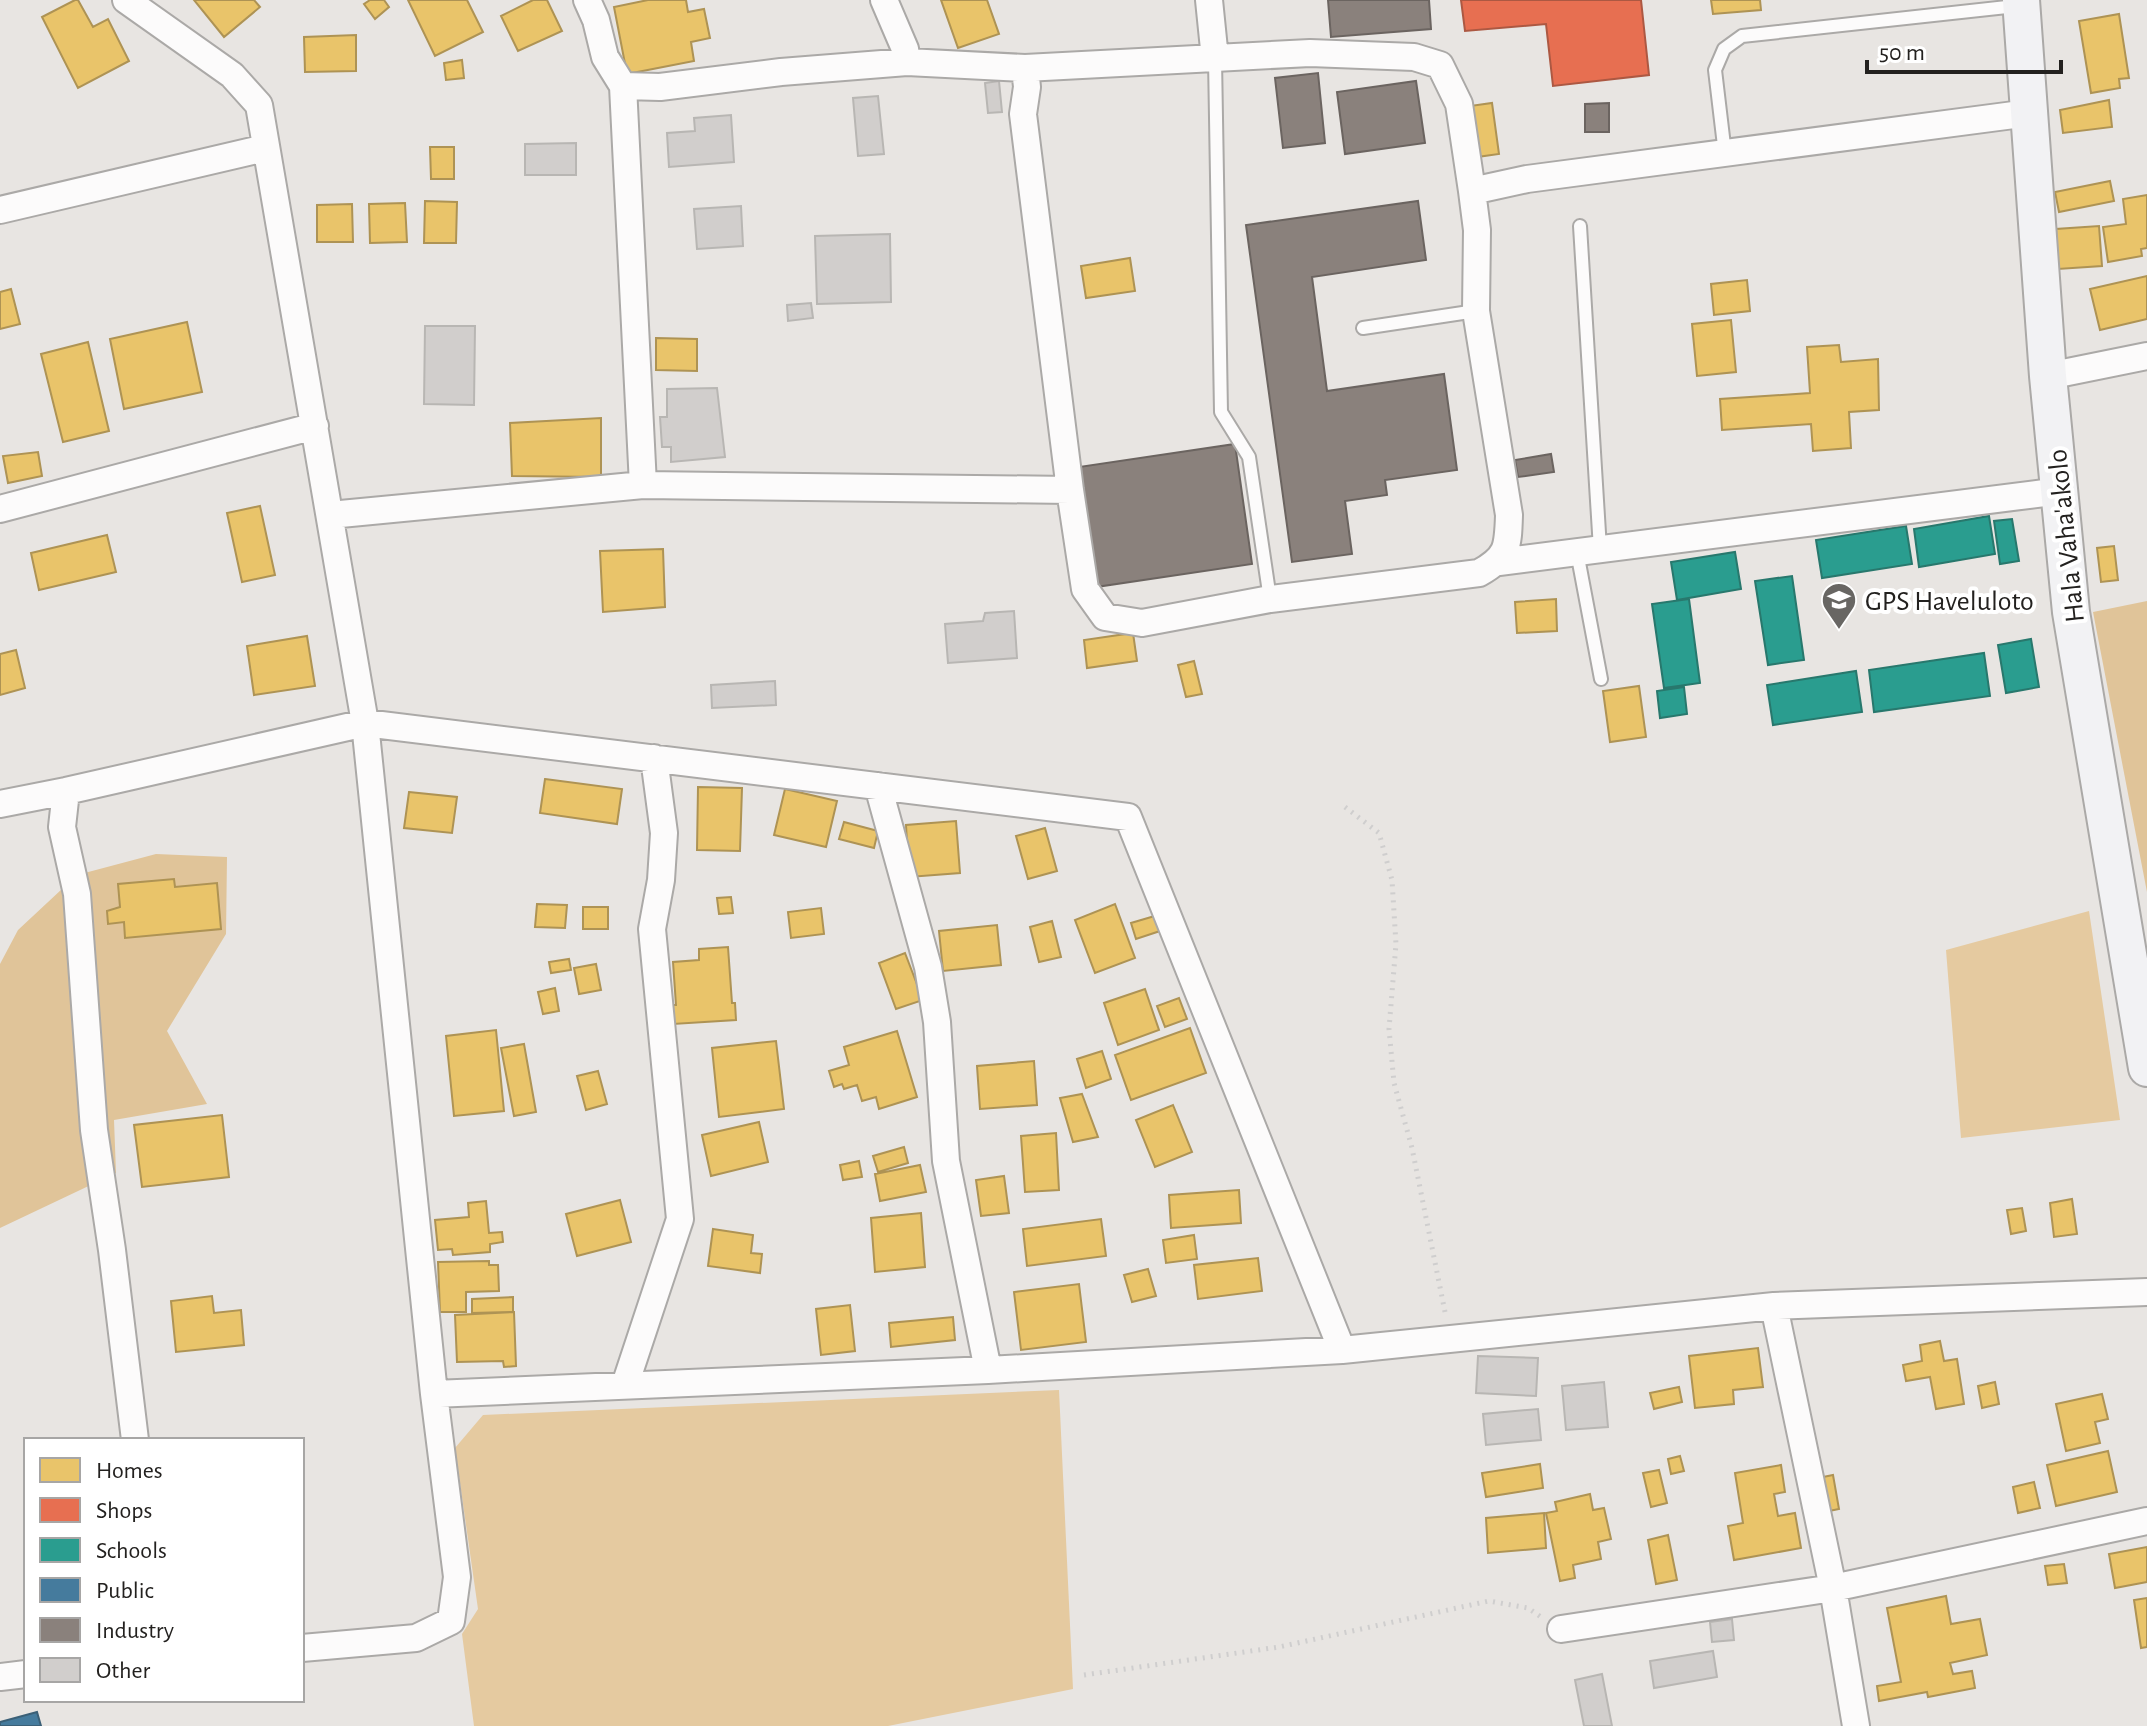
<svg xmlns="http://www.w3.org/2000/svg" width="2147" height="1726" font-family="'Alegreya Sans',sans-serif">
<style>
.green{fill:#e5caa0}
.forest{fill:#e0c499}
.homes{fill:#e9c46a;stroke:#ae9354;stroke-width:2}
.shops{fill:#e76f51;stroke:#ac5842;stroke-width:2}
.schools{fill:#2a9d8f;stroke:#28786d;stroke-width:2}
.public{fill:#457b9d;stroke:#3b6077;stroke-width:2}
.industry{fill:#8a817c;stroke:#6b6460;stroke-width:2}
.building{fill:#d1cecc;stroke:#b8b6b3;stroke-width:2}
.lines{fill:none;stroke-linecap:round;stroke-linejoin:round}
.lane-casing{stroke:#aba9a7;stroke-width:16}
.street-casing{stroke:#aba9a7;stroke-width:30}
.secondary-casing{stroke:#aba9a7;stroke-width:40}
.path{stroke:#cfcece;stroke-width:5;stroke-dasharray:2 6;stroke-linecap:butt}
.lane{stroke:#fcfbfb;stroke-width:12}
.street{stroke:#fcfbfb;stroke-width:26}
.secondary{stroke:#f2f2f4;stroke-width:36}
.labels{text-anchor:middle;stroke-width:8;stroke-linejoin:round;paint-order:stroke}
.street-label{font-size:28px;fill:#23211f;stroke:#fff}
.poi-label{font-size:28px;fill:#23211f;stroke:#fff;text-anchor:start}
</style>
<rect width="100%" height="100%" fill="#e8e5e2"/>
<!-- green -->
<path class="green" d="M2089 911 2120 1120 1961 1138 1946 950Z
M1059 1390 1073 1689 888 1726H474L462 1634 478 1609 455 1448 483 1415Z"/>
<!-- forest -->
<path class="forest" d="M2147 601V892L2093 612Z
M156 854 227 857 226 934 167 1031 207 1104 114 1120 116 1173 0 1228V964L18 930 77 875Z"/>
<!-- homes -->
<path class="homes" d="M75 0H78L93 27 108 19 129 61 78 88 42 17Z
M194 0H254L260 7 224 37Z
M370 0H384L389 7 375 19 364 4Z
M408 0H467L483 32 435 56Z
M533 0H547L562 31 518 51 501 16Z
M648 0H686L688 12 704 9 710 38 691 42 694 61 627 74 614 7Z
M941 0H987L999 34 958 48Z
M1711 0H1760L1761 10 1713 14Z
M2119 14 2129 78 2119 79 2120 88 2091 93 2079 21Z
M356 35V71L305 72 304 37Z
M462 60 464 78 446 80 444 63Z
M2109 100 2112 127 2063 133 2060 110Z
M1492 103 1499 154 1477 157 1470 106Z
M430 147H454V179H431Z
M2110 181 2114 201 2059 212 2055 192Z
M2147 195V248L2141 249 2142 256 2108 262 2103 227 2126 224 2123 199Z
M425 201 457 202 456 243H424Z
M405 203 407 242 370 243 369 204Z
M352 204 353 242H317V205Z
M2099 226 2102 266 2058 269 2056 229Z
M1130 258 1135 291 1086 298 1081 266Z
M2147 276V319L2100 330 2090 289Z
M1747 280 1750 311 1714 315 1711 284Z
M11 289 20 324 0 329V292Z
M1731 320 1736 372 1697 376 1692 324Z
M187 322 202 392 124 409 110 339Z
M656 338 697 339V371L656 370Z
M88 342 109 431 63 442 41 354Z
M1839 345 1841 362 1878 359 1879 410 1849 412 1851 448 1813 451 1811 424 1722 430 1720 399 1810 393 1807 347Z
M601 418V477L512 476 510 423Z
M38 452 42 476 8 483 3 456Z
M260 506 275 575 242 582 227 513Z
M107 535 116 572 39 590 31 553Z
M2114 546 2118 580 2101 582 2097 548Z
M663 549 665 607 603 612 600 551Z
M1556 599 1557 631 1517 633 1515 602Z
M1133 633 1137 661 1087 668 1084 640Z
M307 636 315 686 254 695 247 646Z
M16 650 25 688 0 695V654Z
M1194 661 1202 694 1186 697 1178 665Z
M1639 686 1646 737 1610 742 1603 691Z
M545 779 622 789 617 824 540 813Z
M698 787 742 788 740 851 697 850Z
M785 789 837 801 826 847 774 835Z
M409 792 457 797 452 833 404 828Z
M956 821 960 873 909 877 906 825Z
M844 822 878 831 874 848 839 839Z
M1045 828 1057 871 1028 879 1016 836Z
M174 879 175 887 217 883 221 929 125 938 124 922 108 924 107 911 120 907 118 884Z
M731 897 733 913 719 914 717 898Z
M537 904 567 905 565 928 535 927Z
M1115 904 1135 958 1095 973 1075 920Z
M583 907H608V929H583Z
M821 908 824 934 791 938 788 912Z
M1158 915 1163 930 1136 939 1131 923Z
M1052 921 1061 957 1039 962 1030 927Z
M997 925 1001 965 943 971 939 931Z
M728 947 732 1003H735L736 1020 673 1024 671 1005H676L673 962 699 960V949Z
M905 953 923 1000 896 1009 879 963Z
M569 959 571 970 551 973 549 962Z
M596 964 601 990 579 994 574 968Z
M555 988 559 1011 543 1014 538 992Z
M1145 989 1159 1030 1118 1045 1104 1003Z
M1179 998 1187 1019 1165 1027 1157 1006Z
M1190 1028 1206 1073 1131 1100 1115 1055Z
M496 1030 504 1111 454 1116 446 1036Z
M897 1031 917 1097 879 1109 876 1097 862 1101 857 1085 844 1089 842 1084 834 1087 829 1071 849 1065 844 1047Z
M776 1041 784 1109 719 1117 712 1048Z
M524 1044 536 1112 514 1116 501 1048Z
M1102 1051 1111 1079 1086 1088 1077 1059Z
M1034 1061 1037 1105 980 1109 977 1066Z
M598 1071 607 1104 586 1110 577 1076Z
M1082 1094 1098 1137 1073 1142 1060 1098Z
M1173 1105 1192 1152 1155 1167 1136 1120Z
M222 1115 229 1177 142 1187 134 1125Z
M759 1122 768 1162 711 1176 702 1135Z
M1056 1133 1059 1190 1025 1192 1021 1136Z
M904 1147 908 1163 878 1172 873 1156Z
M859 1161 862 1177 843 1180 840 1165Z
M920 1165 926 1192 880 1201 875 1174Z
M1004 1176 1009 1213 981 1216 976 1180Z
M1239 1190 1241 1223 1171 1228 1169 1195Z
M2072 1199 2077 1234 2054 1237 2050 1203Z
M620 1200 631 1242 577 1256 566 1214Z
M486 1201 489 1233 502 1232 503 1242 490 1244V1252L453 1255 452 1249 438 1250 435 1220 469 1217 468 1203Z
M2022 1208 2026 1231 2011 1234 2007 1210Z
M921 1213 925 1267 875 1272 871 1218Z
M1101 1219 1106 1256 1027 1266 1023 1229Z
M713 1229 753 1235 751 1253 762 1254 760 1273 708 1266Z
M1194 1235 1197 1259 1166 1263 1163 1240Z
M1258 1258 1262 1291 1198 1299 1194 1265Z
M489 1261V1265H498L499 1291 466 1292V1312H440L438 1262Z
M1148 1269 1156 1296 1132 1302 1124 1275Z
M1079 1284 1086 1342 1021 1350 1014 1292Z
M212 1296 214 1313 241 1310 244 1345 176 1352 171 1301Z
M513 1297V1312L472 1313V1299Z
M850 1305 855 1351 821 1355 816 1309Z
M514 1312 516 1366 504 1367 503 1361 457 1362 455 1315Z
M953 1317 955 1340 891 1347 889 1323Z
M1940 1341 1944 1361 1957 1359 1964 1404 1936 1409 1930 1377 1906 1381 1903 1365 1922 1361 1920 1345Z
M1758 1348 1763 1387 1733 1390 1734 1404 1695 1408 1689 1356Z
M1995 1382 1999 1404 1982 1408 1978 1386Z
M1679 1387 1682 1402 1654 1409 1650 1393Z
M2102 1394 2108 1419 2095 1422 2100 1443 2066 1451 2056 1404Z
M2108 1451 2117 1492 2056 1506 2047 1465Z
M1680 1456 1684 1471 1671 1474 1668 1459Z
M1540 1464 1543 1488 1486 1497 1482 1473Z
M1781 1465 1785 1492 1774 1494 1778 1516 1795 1513 1801 1548 1734 1560 1728 1526 1743 1523 1735 1473Z
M1659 1470 1667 1503 1651 1507 1643 1473Z
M1833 1475 1839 1509 1829 1511 1823 1477Z
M2034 1482 2040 1508 2018 1513 2013 1487Z
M1590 1494 1593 1510 1604 1508 1611 1539 1598 1542 1601 1559 1573 1565 1575 1578 1560 1581 1546 1513 1557 1511 1555 1502Z
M1544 1513 1546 1548 1488 1553 1486 1518Z
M1668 1535 1677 1580 1656 1584 1648 1540Z
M2147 1547V1582L2115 1588 2109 1554Z
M2064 1564 2067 1583 2048 1585 2045 1566Z
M1946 1596 1951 1624 1980 1619 1987 1655 1950 1663 1953 1674 1972 1671 1975 1688 1928 1697 1927 1692 1879 1701 1877 1686 1901 1682 1887 1608Z
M2147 1598V1647L2141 1648 2134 1600Z"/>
<!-- shops -->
<path class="shops" d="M1461 0H1641L1649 75 1553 86 1546 24 1465 31Z"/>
<!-- schools -->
<path class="schools" d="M1989 516 1995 554 1919 567 1914 529Z
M2012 519 2019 561 2000 564 1994 521Z
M1906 526 1912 564 1822 578 1816 540Z
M1735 552 1741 589 1677 600 1671 562Z
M1792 576 1804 660 1768 665 1755 581Z
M1689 599 1700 683 1664 688 1652 604Z
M2031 639 2039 687 2006 693 1998 645Z
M1984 653 1990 696 1874 712 1869 670Z
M1856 671 1862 712 1773 725 1767 685Z
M1684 687 1687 714 1660 718 1657 691Z"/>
<!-- public -->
<path class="public" d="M37 1712 41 1726H0V1722Z"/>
<!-- industry -->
<path class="industry" d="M1328 0H1429L1431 29 1331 37Z
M1318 73 1325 143 1283 148 1275 78Z
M1416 81 1425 143 1345 154 1337 92Z
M1609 103V132H1585V104Z
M1418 201 1426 260 1312 277 1327 391 1444 374 1457 470 1385 480 1387 495 1345 501 1352 554 1292 562 1246 225Z
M1235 444 1252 564 1096 587 1079 467Z
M1551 454 1554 472 1518 477 1515 460Z"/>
<!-- building -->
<path class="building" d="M999 81 1002 112 988 113 985 83Z
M878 96 884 154 858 156 853 98Z
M731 115 734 162 669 167 667 133 695 131 694 118Z
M576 143V175H525V144Z
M741 206 743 246 697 249 694 209Z
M890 234 891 302 817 304 815 236Z
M811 303 813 318 788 321 787 305Z
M425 326H475L474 405 424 404Z
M717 388 725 457 671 462V447H662L660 417H667V389Z
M1014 611 1017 658 948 663 945 624 983 621 985 613Z
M775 681 776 705 712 708 711 685Z
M1478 1356 1538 1358 1536 1396 1476 1393Z
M1604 1382 1608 1427 1566 1430 1562 1386Z
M1538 1409 1541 1440 1486 1445 1483 1414Z
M1732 1619 1734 1640 1712 1642 1710 1622Z
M1713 1651 1717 1677 1654 1688 1650 1661Z
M1602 1674 1612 1726H1584L1575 1680Z"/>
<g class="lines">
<defs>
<path id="lane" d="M1215 59 1221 412 1249 457 1270 599
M1725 154 1715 70 1724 49 1742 36 2016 6
M1580 226 1600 549
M1363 328 1476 311
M1577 552 1601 679"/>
<path id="street" d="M126 0 232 75 259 105 365 723 434 1394 457 1577 451 1621 416 1638 302 1648
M587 0 596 20 605 57 623 86 660 87 781 72 907 62 905 49 884 0
M1209 0 1215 59
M907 62 1025 68
M623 86 643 485
M1472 191 1459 104 1440 65 1414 57 1310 53 1025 68 1027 87 1023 114 1070 490 1085 589 1105 617 1142 623 1270 599 1479 573C1508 557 1508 547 1509 515L1476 311 1477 230 1472 191 1527 179 2029 113
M0 210 265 148
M2048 376 2147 356
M0 509 315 426
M330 515 643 485 1070 490
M1499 562 2060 491
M878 786 928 967 937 1022 946 1161 988 1370
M66 791 62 827 77 894 94 1130 112 1250 135 1440
M0 804 66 791 365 723 1128 817 1342 1350
M625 1385 680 1219 652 929 661 880 664 833 654 758
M434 1394 988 1370 1342 1350 1774 1306 2147 1292
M1561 1629 1833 1588 1774 1306
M0 1677 26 1674
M1856 1726 1833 1588 2147 1521"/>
<path id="secondary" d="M2021 0 2048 376 2071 612 2147 1068"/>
</defs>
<!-- lane casing -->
<use href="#lane" class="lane-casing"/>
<!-- street casing -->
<use href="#street" class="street-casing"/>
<!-- secondary casing -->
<use href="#secondary" class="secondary-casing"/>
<!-- path -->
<path class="path" d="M1345 807 1379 833 1392 880 1396 944 1389 1029 1394 1083 1412 1148 1446 1317
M1084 1675 1279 1647 1489 1601 1528 1608 1541 1617"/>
<!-- lane -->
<use href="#lane" class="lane"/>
<!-- street -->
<use href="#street" class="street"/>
<!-- secondary -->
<use href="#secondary" class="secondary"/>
</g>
<!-- icons -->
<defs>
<symbol id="school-pin" viewBox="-11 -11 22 30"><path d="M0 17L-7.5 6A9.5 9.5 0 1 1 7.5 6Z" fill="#686663" stroke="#fff"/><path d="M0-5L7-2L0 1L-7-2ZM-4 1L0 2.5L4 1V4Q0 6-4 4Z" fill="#fff"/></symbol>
</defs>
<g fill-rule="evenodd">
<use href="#school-pin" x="1819" y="580" width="40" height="54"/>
</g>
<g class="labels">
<!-- street labels -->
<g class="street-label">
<text transform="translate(2065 536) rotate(-96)" y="10">Hala Vaha'akolo</text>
</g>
<!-- poi labels -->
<g class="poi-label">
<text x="1865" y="610">GPS Haveluloto</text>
</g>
</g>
<!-- legend -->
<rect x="24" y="1438" width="280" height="264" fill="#ffffff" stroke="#a7a6a5" stroke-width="2"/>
<rect x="40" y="1458" width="40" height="24" fill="#e9c46a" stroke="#a7a6a5" stroke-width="2"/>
<text x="96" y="1478" font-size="24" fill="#23211f">Homes</text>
<rect x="40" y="1498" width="40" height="24" fill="#e76f51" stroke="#a7a6a5" stroke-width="2"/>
<text x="96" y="1518" font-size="24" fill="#23211f">Shops</text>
<rect x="40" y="1538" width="40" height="24" fill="#2a9d8f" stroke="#a7a6a5" stroke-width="2"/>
<text x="96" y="1558" font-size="24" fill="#23211f">Schools</text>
<rect x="40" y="1578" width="40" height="24" fill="#457b9d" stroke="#a7a6a5" stroke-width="2"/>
<text x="96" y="1598" font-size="24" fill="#23211f">Public</text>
<rect x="40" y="1618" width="40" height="24" fill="#8a817c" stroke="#a7a6a5" stroke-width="2"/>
<text x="96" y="1638" font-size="24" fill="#23211f">Industry</text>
<rect x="40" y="1658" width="40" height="24" fill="#d1cecc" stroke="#a7a6a5" stroke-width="2"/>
<text x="96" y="1678" font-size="24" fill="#23211f">Other</text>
<!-- scale -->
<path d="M1867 60v12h194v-12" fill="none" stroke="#23211f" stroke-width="4"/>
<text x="1879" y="60" font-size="24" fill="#23211f" stroke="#ffffff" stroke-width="6" paint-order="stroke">50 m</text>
</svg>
